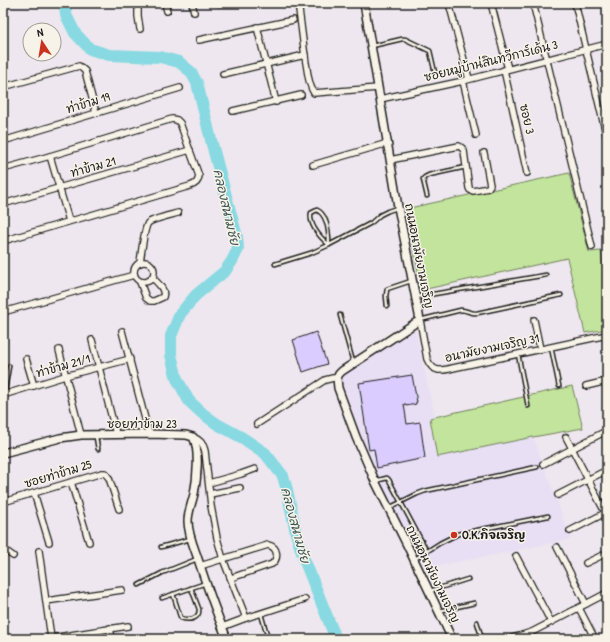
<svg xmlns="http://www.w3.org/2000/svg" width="610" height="642" font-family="'Patrick Hand','Playpen Sans Thai',sans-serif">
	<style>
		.built { fill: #e8dff4 }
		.green { fill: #c3e49d; stroke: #70805c }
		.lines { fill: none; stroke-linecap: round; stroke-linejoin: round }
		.river { stroke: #88d9e1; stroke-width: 12 }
		.building { fill: #daccfe; stroke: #1c1c1c }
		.service-casing { stroke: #1c1c1c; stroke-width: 5.5 }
		.minor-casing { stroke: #1c1c1c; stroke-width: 8 }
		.tertiary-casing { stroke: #1c1c1c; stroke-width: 10 }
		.service { stroke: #f7f3e8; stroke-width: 2.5 }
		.minor { stroke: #f7f3e8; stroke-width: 5.5 }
		.tertiary { stroke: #f7f3e8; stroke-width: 7 }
		.poi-dot { fill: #c8321e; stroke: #f7f3e8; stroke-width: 1.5 }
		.labels { text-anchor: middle; stroke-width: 3; stroke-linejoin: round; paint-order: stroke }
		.street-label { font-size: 12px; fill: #1c1c1c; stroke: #f7f3e8 }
		.poi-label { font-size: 12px; font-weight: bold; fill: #1c1c1c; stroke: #f7f3e8; text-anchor: start }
		.water-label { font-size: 13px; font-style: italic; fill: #3c5557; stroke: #f7f3e8 }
	</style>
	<rect width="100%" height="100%" fill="#eee7ef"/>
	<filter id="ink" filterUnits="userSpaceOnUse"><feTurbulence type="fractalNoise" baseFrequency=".025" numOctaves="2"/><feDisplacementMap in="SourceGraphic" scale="8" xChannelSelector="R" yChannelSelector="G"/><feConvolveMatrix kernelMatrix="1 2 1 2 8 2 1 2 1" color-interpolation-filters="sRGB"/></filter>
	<g filter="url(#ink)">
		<path class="built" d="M415 330 435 417 430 418 437 457 533 437 571 539 495 555 424 568 374 470 344 387 342 377 351 369Z"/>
		<g class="green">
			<path d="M569 173 589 252 601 251 607 296V329L585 333 567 258 422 290 405 209Z"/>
			<path d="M572 386 583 428 533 437 437 457 430 418Z"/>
		</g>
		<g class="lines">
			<path class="river" d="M65 3 66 15 75 33 90 49 109 55 160 57 179 62 191 72 197 83 212 144 237 237 238 249 232 261 225 271 196 295 180 314 171 336V355L177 379 189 401 202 413 217 424 241 437 265 453 283 476 287 490 296 533 304 559 336 639"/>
		</g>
		<g class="building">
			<path d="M316 332 327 364 303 372 293 340Z"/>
			<path d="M412 375 417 402H416V404L406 406V404H404L407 424 420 422 425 458 377 468 374 449 369 450 359 383Z"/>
		</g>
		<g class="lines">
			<defs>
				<g id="service">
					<path d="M372 46 402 39H405L430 51 435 73"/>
					<path d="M427 196 423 179 425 177 429 175 466 167"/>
					<path d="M317 210C328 215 329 235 329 245 321 238 309 225 311 213Z"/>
					<path d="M275 264 311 253 329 245 371 223 380 215 388 211 397 208"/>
					<path d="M416 297 546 275"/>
					<path d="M387 306 386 296 387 289 411 281"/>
					<path d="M340 315 353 362"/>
					<path d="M420 320 461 310C467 310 471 314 477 313L561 295"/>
					<path d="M551 347 559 386"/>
					<path d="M518 354 528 406"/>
					<path d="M5 393V389L9 366"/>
					<path d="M96 437 98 449"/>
					<path d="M375 481 387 478 389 480 427 551"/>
					<path d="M389 508 417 494 425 491 537 467"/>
					<path d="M161 547 190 539"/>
					<path d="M415 559 440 543 458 534 548 516"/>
					<path d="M139 585 162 573 197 559"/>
					<path d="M430 591 468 579"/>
					<path d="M173 594 180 616 181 618C189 621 200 619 199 609L191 588"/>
					<path d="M162 598 206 583"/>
					<path d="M439 611 474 603"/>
					<path d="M261 614 268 638"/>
					<path d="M477 622 482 639"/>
				</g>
				<g id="minor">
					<path d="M138 3V16L140 29"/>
					<path d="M165 3 167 11"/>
					<path d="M192 3 194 12"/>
					<path d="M219 3H220"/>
					<path d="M298 3C301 23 303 43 306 63 308 73 308 84 314 93L378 88"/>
					<path d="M449 3 469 79"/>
					<path d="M491 3 508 69"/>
					<path d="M533 3 592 247"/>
					<path d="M575 3 607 138"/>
					<path d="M257 27 276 102"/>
					<path d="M199 40 293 20"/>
					<path d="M504 70 527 173"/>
					<path d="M223 74 305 55"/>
					<path d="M463 81 476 135"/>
					<path d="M3 87 79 66 85 71 96 113"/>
					<path d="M380 99 463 81 607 44"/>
					<path d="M233 111 301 95"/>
					<path d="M3 141 180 88"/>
					<path d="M50 156 69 221"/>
					<path d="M390 160 459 146 462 148 464 151 469 188 470 190 473 191 488 188 490 185 484 153"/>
					<path d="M313 165 388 143"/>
					<path d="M3 169 50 156 172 119 177 120 180 123 199 176C198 182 196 184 190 186L3 241"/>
					<path d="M3 204 190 150"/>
					<circle cx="144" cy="272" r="10"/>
					<path d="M140 263C141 256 144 228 148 223 152 219 171 215 178 213"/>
					<path d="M140 282 146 298 150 301H154L163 297C166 289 157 283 152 277"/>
					<path d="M3 312 134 275"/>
					<path d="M420 320 427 359C433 373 441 371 453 368L607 335"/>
					<path d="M534 320 540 349"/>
					<path d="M122 331 149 434"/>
					<path d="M92 340 116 434"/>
					<path d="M59 350 81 435"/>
					<path d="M26 359 34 386"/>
					<path d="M586 386 607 381"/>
					<path d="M3 395 65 376 130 359"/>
					<path d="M257 424 325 380 333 378H337"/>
					<path d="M193 437C200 440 203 443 205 451L211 506 217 538 223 559 246 618"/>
					<path d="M566 437 607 516"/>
					<path d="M543 464 606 431"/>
					<path d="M71 482 89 542"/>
					<path d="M209 483 241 474 255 469"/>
					<path d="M34 493 49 542"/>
					<path d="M210 494 240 488"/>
					<path d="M558 495 607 470"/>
					<path d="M3 502 102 473H105L109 478 119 509"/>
					<path d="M570 531 607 512"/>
					<path d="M557 547 586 604"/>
					<path d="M3 549 13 556"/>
					<path d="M39 551 51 638"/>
					<path d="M516 556 551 622"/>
					<path d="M586 563 607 553"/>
					<path d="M200 566 268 545C278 547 279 558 272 564L231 578"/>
					<path d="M46 601 122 590"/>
					<path d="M579 608 594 637"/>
					<path d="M222 627 246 618 305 599"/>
					<path d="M110 628 112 639"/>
					<path d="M51 638 128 626"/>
					<path d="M509 639 532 632 607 593"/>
				</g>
				<g id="tertiary">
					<path d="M364 3 398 207 420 320 342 371 339 374 337 378 338 388 356 437 375 481 407 545 452 639"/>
					<path d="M3 453 60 438 81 435 149 434 186 435 193 437C200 449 197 480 194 494 192 503 188 512 188 521 188 533 193 545 197 556 206 584 216 612 227 639"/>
				</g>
			</defs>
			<use href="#service" class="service-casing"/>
			<use href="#minor" class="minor-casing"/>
			<use href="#tertiary" class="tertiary-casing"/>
			<use href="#service" class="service"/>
			<use href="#minor" class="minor"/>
			<use href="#tertiary" class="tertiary"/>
		</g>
	</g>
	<circle class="poi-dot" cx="454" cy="535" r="4"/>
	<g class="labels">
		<g class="street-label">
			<text transform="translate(491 61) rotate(-14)" y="4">ซอยหมู่บ้าน่สินทวีการ์เด้น 3</text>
			<text transform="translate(88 103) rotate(-17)" y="4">ท่าข้าม 19</text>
			<text transform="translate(527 119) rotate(77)" y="4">ซอย 3</text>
			<text transform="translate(93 167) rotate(-16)" y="4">ท่าข้าม 21</text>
			<text transform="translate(419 256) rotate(79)" y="4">ถนนอนามัยงามเจริญ</text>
			<text transform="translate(492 348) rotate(-12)" y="4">อนามัยงามเจริญ 31</text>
			<text transform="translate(63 366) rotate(-16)" y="4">ท่าข้าม 21/1</text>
			<text x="142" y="428">ซอยท่าข้าม 23</text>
			<text transform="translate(58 474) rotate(-17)" y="4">ซอยท่าข้าม 25</text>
			<text transform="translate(433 574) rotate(64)" y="4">ถนนอนามัยงามเจริญ</text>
		</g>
		<g class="poi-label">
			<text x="462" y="539">O.K.กิจเจริญ</text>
		</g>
		<g class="water-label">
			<text transform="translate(227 207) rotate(77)" y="5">คลองสนามชัย</text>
			<text transform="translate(296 525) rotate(75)" y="5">คลองสนามชัย</text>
		</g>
	</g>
	<rect width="610" height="642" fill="none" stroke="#f7f3e8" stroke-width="16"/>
	<rect x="8" y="8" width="594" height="626" fill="none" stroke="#1c1c1c" stroke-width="1.5" filter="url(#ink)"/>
	<g transform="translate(42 42) rotate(348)"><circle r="19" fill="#f7f3e8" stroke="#9f9d96"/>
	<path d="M0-3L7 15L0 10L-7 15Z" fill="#c8321e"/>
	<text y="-6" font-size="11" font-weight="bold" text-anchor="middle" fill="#1c1c1c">N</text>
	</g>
</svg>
